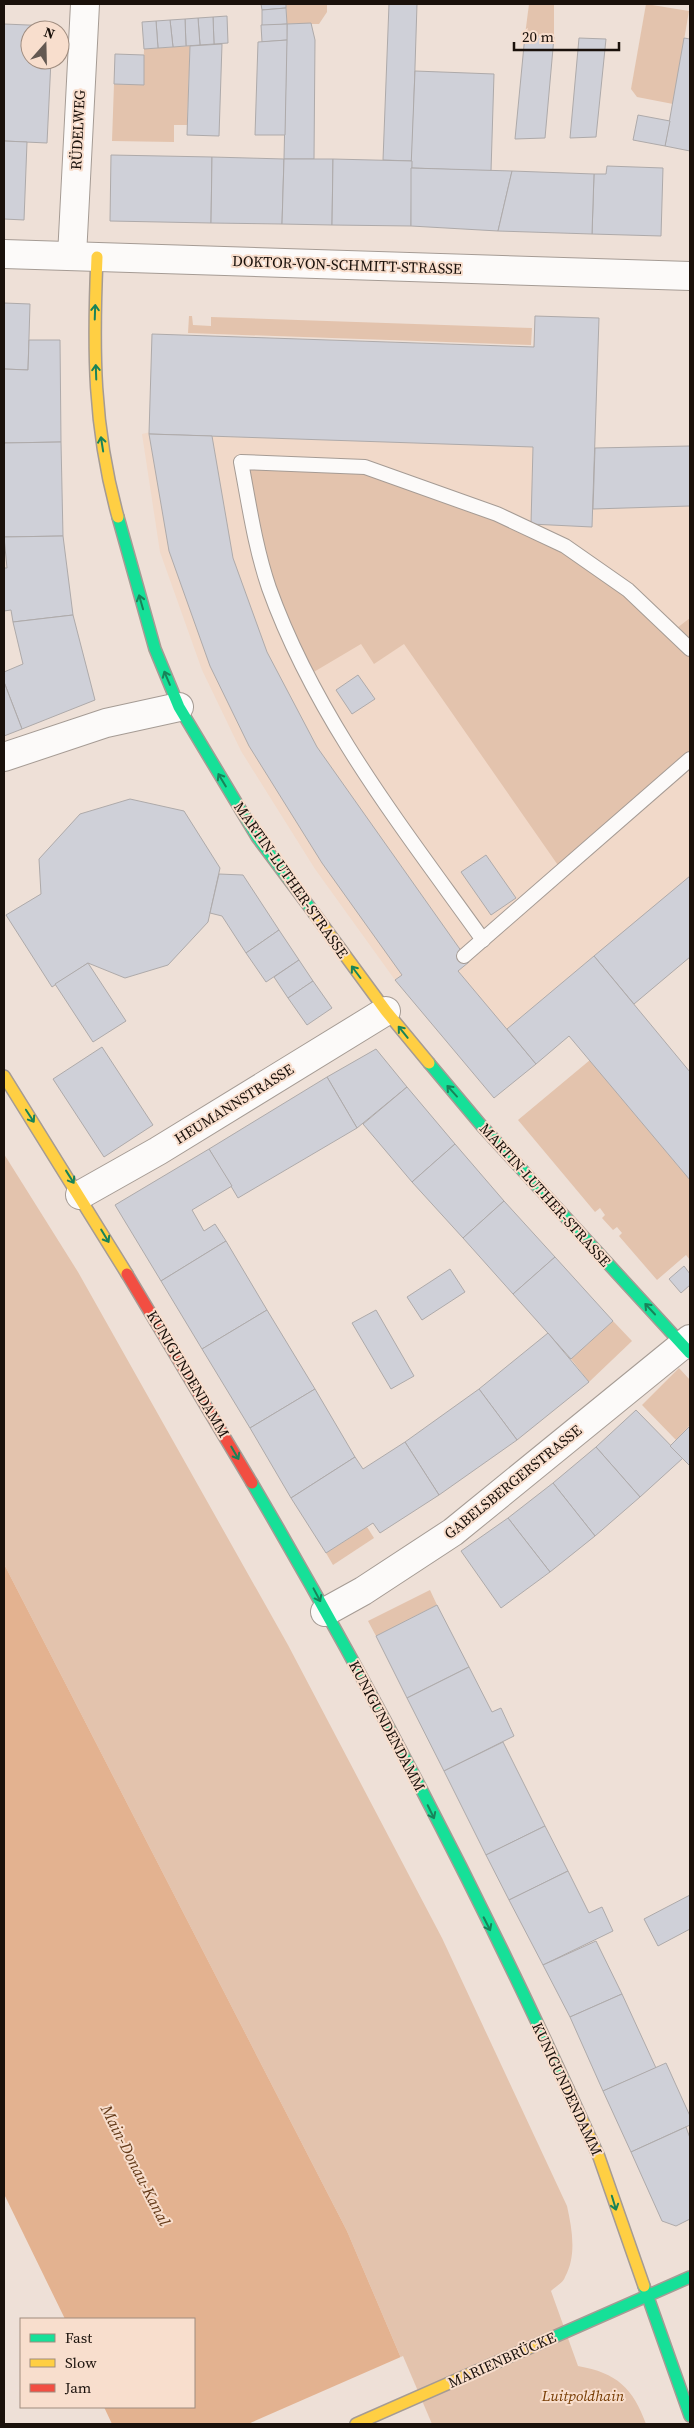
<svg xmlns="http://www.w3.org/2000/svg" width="694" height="2428" font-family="'Source Serif 4',serif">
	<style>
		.built { fill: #f1d9c9 }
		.green { fill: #e3c3ad }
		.water { fill: #e3b290 }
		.pier { fill: #eee0d7 }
		.building { fill: #cfd0d8; stroke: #aeaaaa }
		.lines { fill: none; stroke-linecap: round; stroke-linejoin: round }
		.lane-casing { stroke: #a59b94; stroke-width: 16 }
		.street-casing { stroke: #a59b94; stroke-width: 30 }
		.fast-casing { stroke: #a59b94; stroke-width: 14 }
		.slow-casing { stroke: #a59b94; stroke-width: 14 }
		.jam-casing { stroke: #a59b94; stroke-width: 14 }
		.lane { stroke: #fcfaf9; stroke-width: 14 }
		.street { stroke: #fcfaf9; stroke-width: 28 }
		.fast { stroke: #16e098; stroke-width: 11 }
		.slow { stroke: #ffcf43; stroke-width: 11 }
		.jam { stroke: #f24e42; stroke-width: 11 }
		.oneway { stroke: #188359 }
		.labels { text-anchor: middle; stroke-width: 4; stroke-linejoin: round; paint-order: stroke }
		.street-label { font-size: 15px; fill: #1a110b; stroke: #f8decd }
		.park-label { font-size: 15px; font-style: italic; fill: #763b02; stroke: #f8decd }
		.water-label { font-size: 16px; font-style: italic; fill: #643a18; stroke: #f8decd }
	</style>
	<rect width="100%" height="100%" fill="#eee0d7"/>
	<path class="built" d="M535 316 599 318 595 448 690 446V957L634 1004 593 957 507 1029 536 1064 494 1098 395 980 315 869 241 751 202 670 160 552 142 434 533 347Z"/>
	<g class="green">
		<path d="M286 4H327V12L319 24H287Z"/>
		<path d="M529 4H554V37L525 35Z"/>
		<path d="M646 4 689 11 673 104 637 97 631 89Z"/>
		<path d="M190 46 187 125H174V142L112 141 114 84H143L144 49Z"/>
		<path d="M189 316H192L193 325 211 326V317L532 328 531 345 188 333Z"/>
		<path d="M241 462 365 467 565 546 673 631 690 618V759L562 871 404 644 374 664 361 644 307 676 269 588Z"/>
		<path d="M590 1060 690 1180V1260L686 1255 657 1280 619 1236 622 1233 617 1227 613 1230 602 1218 605 1215 600 1208 595 1212 518 1120Z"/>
		<path d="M4 1154 78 1272 288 1645 442 1938 567 2206C572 2229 577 2255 565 2277 563 2283 555 2287 551 2291L578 2366C617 2373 633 2388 646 2424H429L347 2231 4 1564Z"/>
		<path d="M613 1321 632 1341 589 1382 571 1359Z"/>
		<path d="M679 1368 690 1380V1425L676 1440 642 1405Z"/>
		<path d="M367 1527 374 1538 333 1565 326 1553Z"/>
		<path d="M430 1590 437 1605 376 1636 368 1621Z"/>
	</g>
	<path class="water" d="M4 1564 347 2231 429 2424H112L104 2407H194V2319H65L4 2194Z"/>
	<path class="pier" d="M403 2356 432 2424H248Z"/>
	<g class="building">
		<path d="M261 4H286V8L262 10Z"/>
		<path d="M389 4H417L412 161 383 160Z"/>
		<path d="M286 8 287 24 262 26V10Z"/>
		<path d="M227 16 228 43 214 44 213 17Z"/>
		<path d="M213 17 214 44 200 45 198 18Z"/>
		<path d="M198 18 200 45 186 46 185 19Z"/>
		<path d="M185 19 186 46 173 47 170 20Z"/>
		<path d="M170 20 173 47 158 48 156 21Z"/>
		<path d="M156 21 158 48 144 49 142 22Z"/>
		<path d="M311 23 315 40 314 159H284L287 24Z"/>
		<path d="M4 24 52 26V30H30V60H51L47 143 4 141Z"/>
		<path d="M287 24V40L262 42 261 25Z"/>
		<path d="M525 35 554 37 545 138 515 139Z"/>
		<path d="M579 38 606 39 596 137 570 138Z"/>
		<path d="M684 38 690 39V151L665 146Z"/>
		<path d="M287 40 285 135H255L258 42Z"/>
		<path d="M222 44 219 136 187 135 190 46Z"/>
		<path d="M115 54 144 55V85L114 84Z"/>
		<path d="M415 71 494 74 491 171 411 168Z"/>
		<path d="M638 115 670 121 665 146 633 140Z"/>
		<path d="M4 141 27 142 24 220 4 219Z"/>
		<path d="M111 155 212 157 211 223 110 221Z"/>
		<path d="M212 157 284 159 282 224 211 223Z"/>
		<path d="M284 159H333L332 225 282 224Z"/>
		<path d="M333 159 412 161 411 226 332 225Z"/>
		<path d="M607 166 663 168 661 236 592 234 594 174H606Z"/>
		<path d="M411 168 512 171 498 231 411 226Z"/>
		<path d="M512 171 594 174 592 234 498 231Z"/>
		<path d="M4 303 30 304 28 370 4 369Z"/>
		<path d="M535 316 599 318 592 527 531 524 533 447 149 434 152 334 534 347Z"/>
		<path d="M29 340H60L61 442 4 443V369L28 370Z"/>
		<path d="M149 434 212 436 233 558 267 652 317 747 469 962 458 971 536 1064 494 1098 395 980 402 975 322 863 249 746 210 666 169 551Z"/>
		<path d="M61 442 63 536 4 537V443Z"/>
		<path d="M690 446V506L593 509 595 448Z"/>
		<path d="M63 536 73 615 13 622 11 610 4 611V568H7L4 537Z"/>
		<path d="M73 615 95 700 22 729 4 682V672L23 664 13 622Z"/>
		<path d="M358 675 375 699 352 714 336 690Z"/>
		<path d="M4 682 22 729 4 736Z"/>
		<path d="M130 799 184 811 220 868 208 922 168 965 125 978 88 963 52 987 6 915 41 894 39 859 80 814Z"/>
		<path d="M486 855 516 898 491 915 461 872Z"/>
		<path d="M219 874 243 875 279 930 246 953 222 916 210 913Z"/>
		<path d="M690 876V957L634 1004 594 956Z"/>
		<path d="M279 930 299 960 266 982 246 953Z"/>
		<path d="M594 956 690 1072V1180L569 1036 536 1064 507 1029Z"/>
		<path d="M299 960 313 981 288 998 274 977Z"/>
		<path d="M88 963 126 1021 93 1042 55 984Z"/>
		<path d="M313 981 332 1008 307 1025 288 998Z"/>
		<path d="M102 1047 153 1125 104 1157 53 1079Z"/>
		<path d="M376 1049 407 1087 357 1128 327 1077Z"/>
		<path d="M327 1077 357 1128 238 1198 209 1149Z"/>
		<path d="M407 1087 455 1144 412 1182 363 1124Z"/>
		<path d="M455 1144 504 1201 463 1238 412 1182Z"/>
		<path d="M209 1149 232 1186 192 1210 204 1231 215 1224 226 1241 161 1281 115 1205Z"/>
		<path d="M504 1201 555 1257 513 1294 463 1238Z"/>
		<path d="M226 1241 267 1310 202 1349 161 1281Z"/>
		<path d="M555 1257 613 1321 571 1359 513 1294Z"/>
		<path d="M684 1266 690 1274V1285L681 1293 669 1279Z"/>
		<path d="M450 1269 465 1292 422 1320 407 1297Z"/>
		<path d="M267 1310 315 1389 250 1428 202 1349Z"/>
		<path d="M376 1310 414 1376 391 1389 352 1323Z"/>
		<path d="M548 1333 589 1382 517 1440 479 1389Z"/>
		<path d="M315 1389 355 1457 291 1498 250 1428Z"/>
		<path d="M479 1389 517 1440 439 1495 405 1442Z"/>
		<path d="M636 1410 683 1458 640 1497 596 1447Z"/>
		<path d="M690 1426V1466L670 1446Z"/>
		<path d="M405 1442 439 1495 380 1533 373 1523 326 1553 291 1498 355 1457 363 1469Z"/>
		<path d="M596 1447 640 1497 595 1536 553 1483Z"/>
		<path d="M553 1483 595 1536 550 1572 508 1518Z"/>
		<path d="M508 1518 550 1572 501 1608 461 1551Z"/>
		<path d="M437 1605 469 1667 407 1698 376 1636Z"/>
		<path d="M469 1667 492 1712 501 1708 514 1736 444 1771 407 1698Z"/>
		<path d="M503 1742 545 1826 486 1855 444 1771Z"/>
		<path d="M545 1826 568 1871 509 1900 486 1855Z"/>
		<path d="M568 1871 589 1913 602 1907 613 1931 543 1965 509 1900Z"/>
		<path d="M690 1895V1929L658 1946 644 1919Z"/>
		<path d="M596 1941 622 1994 570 2017 543 1965Z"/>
		<path d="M622 1994 656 2068 603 2091 570 2017Z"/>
		<path d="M666 2063 690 2116V2125L631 2152 603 2091Z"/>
		<path d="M686 2127 690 2138V2219L676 2226 662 2221 631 2152Z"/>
	</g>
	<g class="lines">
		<defs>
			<g id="lane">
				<path d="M483 940C403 828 316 719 269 588 255 547 249 504 241 462L365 467 497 514 565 546 628 590 690 649"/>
				<path d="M464 956 690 759"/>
			</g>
			<g id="street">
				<path d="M4 254 690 276"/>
				<path d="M72 256 85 4"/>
				<path d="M4 757 106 723 179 707"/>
				<path d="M80 1195 158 1151 386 1011"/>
				<path d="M325 1612 363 1591 453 1532 690 1339"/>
			</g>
			<g id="fast">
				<path d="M118 517 155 649 179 707 257 837 314 913"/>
				<path d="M429 1063 481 1125 690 1353"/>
				<path d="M252 1483C367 1679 473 1882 568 2089"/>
				<path d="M644 2286 690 2416"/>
				<path d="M547 2340 690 2277"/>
			</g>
			<g id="slow">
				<path d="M97 257C93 349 93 427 118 517"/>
				<path d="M314 913 386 1011 429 1063"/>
				<path d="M4 1076 127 1274"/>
				<path d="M568 2089 599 2157 644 2286"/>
				<path d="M356 2424 547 2340"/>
			</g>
			<path id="jam" d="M127 1274 252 1483"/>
		</defs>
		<use href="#lane" class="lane-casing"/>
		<use href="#street" class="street-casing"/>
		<use href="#fast" class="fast-casing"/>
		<use href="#slow" class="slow-casing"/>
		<use href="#jam" class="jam-casing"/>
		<use href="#lane" class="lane"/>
		<use href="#street" class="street"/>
		<use href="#fast" class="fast"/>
		<use href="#slow" class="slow"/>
		<use href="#jam" class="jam"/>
	</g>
	<defs><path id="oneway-shaft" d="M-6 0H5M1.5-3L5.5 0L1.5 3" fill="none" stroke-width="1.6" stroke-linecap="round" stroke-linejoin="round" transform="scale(1.25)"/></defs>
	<g class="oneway">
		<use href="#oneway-shaft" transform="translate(95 312) rotate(-88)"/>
		<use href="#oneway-shaft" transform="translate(96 372) rotate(-92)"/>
		<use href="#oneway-shaft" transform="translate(102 444) rotate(-99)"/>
		<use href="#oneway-shaft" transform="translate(141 602) rotate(-106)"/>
		<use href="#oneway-shaft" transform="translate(167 678) rotate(-113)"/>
		<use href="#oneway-shaft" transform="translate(222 780) rotate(-121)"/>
		<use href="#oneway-shaft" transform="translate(356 972) rotate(-127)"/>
		<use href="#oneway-shaft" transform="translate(403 1032) rotate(-129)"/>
		<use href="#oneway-shaft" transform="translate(452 1091) rotate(-132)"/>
		<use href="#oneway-shaft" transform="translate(30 1116) rotate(57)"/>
		<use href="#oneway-shaft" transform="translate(70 1177) rotate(58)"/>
		<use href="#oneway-shaft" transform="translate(105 1236) rotate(59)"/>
		<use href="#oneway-shaft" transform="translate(650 1309) rotate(-133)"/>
		<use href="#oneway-shaft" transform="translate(235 1453) rotate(60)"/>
		<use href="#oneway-shaft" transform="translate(317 1595) rotate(62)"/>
		<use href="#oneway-shaft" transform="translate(431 1812) rotate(64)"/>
		<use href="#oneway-shaft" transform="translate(487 1924) rotate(63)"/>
		<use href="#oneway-shaft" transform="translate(614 2203) rotate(73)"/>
	</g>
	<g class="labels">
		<g class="street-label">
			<text transform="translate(78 130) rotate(-87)" y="5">RÜDELWEG</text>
			<text transform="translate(347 265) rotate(2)" y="5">DOKTOR-VON-SCHMITT-STRASSE</text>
			<text transform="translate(291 880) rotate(55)" y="5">MARTIN-LUTHER-STRASSE</text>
			<text transform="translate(234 1104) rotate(-32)" y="5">HEUMANNSTRASSE</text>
			<text transform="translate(545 1195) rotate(48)" y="5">MARTIN-LUTHER-STRASSE</text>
			<text transform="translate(188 1374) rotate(59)" y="5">KUNIGUNDENDAMM</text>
			<text transform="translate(513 1482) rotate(-39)" y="5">GABELSBERGERSTRASSE</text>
			<text transform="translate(387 1726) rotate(62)" y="5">KUNIGUNDENDAMM</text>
			<text transform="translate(567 2089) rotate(65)" y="5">KUNIGUNDENDAMM</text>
			<text transform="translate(502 2360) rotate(-24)" y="5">MARIENBRÜCKE</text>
		</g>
		<g class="park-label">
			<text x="583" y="2401">Luitpoldhain</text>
		</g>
		<g class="water-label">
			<text transform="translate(136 2165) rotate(63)" y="6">Main-Donau-Kanal</text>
		</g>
	</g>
	<rect width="694" height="2428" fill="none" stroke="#1a110b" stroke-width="10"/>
	<rect x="20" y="2318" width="175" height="90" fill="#f8decd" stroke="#9f8c7f"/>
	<rect x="30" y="2334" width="25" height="8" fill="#16e098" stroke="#9f8c7f"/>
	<text x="65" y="2343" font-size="15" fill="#1a110b">Fast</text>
	<rect x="30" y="2359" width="25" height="8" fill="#ffcf43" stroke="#9f8c7f"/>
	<text x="65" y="2368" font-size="15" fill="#1a110b">Slow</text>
	<rect x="30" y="2384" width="25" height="8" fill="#f24e42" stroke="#9f8c7f"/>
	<text x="65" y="2393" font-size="15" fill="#1a110b">Jam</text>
	<g transform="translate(45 45) rotate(20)"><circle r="24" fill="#f8decd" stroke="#9f8c7f"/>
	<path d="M0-4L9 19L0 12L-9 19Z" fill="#645952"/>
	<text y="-8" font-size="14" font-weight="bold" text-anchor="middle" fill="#1a110b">N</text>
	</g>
	<path d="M514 42v8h105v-8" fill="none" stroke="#1a110b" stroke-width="2.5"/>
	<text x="522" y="42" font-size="15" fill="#1a110b" stroke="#f8decd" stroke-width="4" paint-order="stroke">20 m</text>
</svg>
